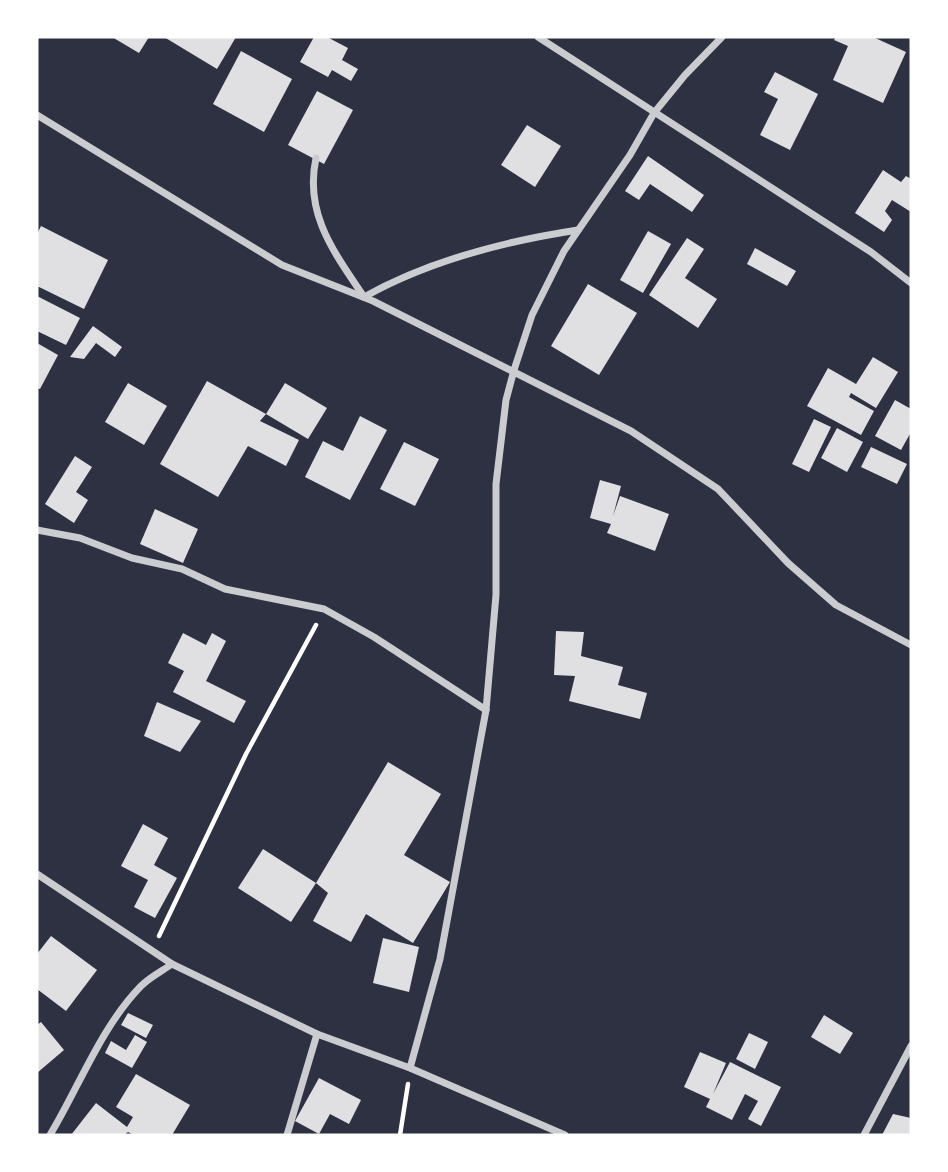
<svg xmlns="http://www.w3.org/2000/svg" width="948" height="1172" font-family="'PT Serif',serif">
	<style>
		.building { fill: #e0e0e3 }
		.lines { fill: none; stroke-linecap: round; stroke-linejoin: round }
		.path { stroke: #fff; stroke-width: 4.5 }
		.minor { stroke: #caccd0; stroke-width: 7 }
	</style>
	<rect width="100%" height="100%" fill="#2d3142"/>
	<g class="building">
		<path d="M112 37H149L139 53Z"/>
		<path d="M164 37H236L217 69Z"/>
		<path d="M314 37H327L348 48 342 60 358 69 351 81 332 70 328 77 300 62Z"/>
		<path d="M836 37H873L906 52 883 103 833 80 848 46 834 40Z"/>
		<path d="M241 51 292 79 264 132 213 104Z"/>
		<path d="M775 72 818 94 790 150 760 135 778 99 764 92Z"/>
		<path d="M317 91 353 110 324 164 288 145Z"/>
		<path d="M527 125 561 146 535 187 501 165Z"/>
		<path d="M648 156 704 195 692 212 650 184 639 200 625 191Z"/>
		<path d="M883 170 901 182 906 176 911 179V212L892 200 885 211 892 220 884 232 855 213Z"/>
		<path d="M41 226 108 260 84 309 37 286V234Z"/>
		<path d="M648 231 671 244 643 293 620 280Z"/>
		<path d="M687 238 704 249 685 278 717 299 698 328 649 295Z"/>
		<path d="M755 248 796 271 787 286 747 264Z"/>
		<path d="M588 284 637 313 599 375 551 346Z"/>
		<path d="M37 296 80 318 66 345 37 331Z"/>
		<path d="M93 326 122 347 115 357 96 343 84 359 70 357Z"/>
		<path d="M37 343 58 355 40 389 37 388Z"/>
		<path d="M873 357 898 372 876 408 851 393 849 397 874 411 861 435 807 406 828 368 856 384Z"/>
		<path d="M207 381 266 414 260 421 299 440 286 466 248 446 218 497 160 464Z"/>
		<path d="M128 383 167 406 144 445 105 422Z"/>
		<path d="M285 383 327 408 308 439 266 414Z"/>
		<path d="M895 400 911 409V432L901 450 875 436Z"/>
		<path d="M360 416 387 430 350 500 305 477 323 441 343 451Z"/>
		<path d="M814 419 831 427 809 472 792 464Z"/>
		<path d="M837 428 863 442 847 472 821 458Z"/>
		<path d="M404 442 439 459 415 506 380 489Z"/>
		<path d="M871 447 907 464 897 484 861 467Z"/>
		<path d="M75 456 92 467 76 492 88 500 74 523 45 504Z"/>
		<path d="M600 480 621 486 613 516 620 496 669 514 655 551 607 533 611 524 590 518Z"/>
		<path d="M155 509 198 529 183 563 140 544Z"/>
		<path d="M556 631 584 632 581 656 623 667 618 685 647 693 640 719 569 701 575 676 554 675Z"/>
		<path d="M183 633 206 645 212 633 226 641 206 681 246 701 234 723 173 692 184 671 168 663Z"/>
		<path d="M157 702 201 721 180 752 144 736Z"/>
		<path d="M388 762 441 794 404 855 450 882 413 943 366 914 351 942 313 921 328 893 316 883Z"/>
		<path d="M143 824 168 838 154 865 177 878 155 918 134 907 148 880 121 866Z"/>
		<path d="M263 849 316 883 291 922 238 888Z"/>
		<path d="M51 936 97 970 66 1011 37 989V954Z"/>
		<path d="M383 938 419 947 409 992 373 983Z"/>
		<path d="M128 1013 153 1025 146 1038 121 1025Z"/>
		<path d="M824 1015 853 1033 840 1054 811 1037Z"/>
		<path d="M41 1022 64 1050 37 1073V1025Z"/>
		<path d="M749 1033 768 1042 755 1069 736 1059Z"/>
		<path d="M135 1035 147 1042 132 1068 105 1053 111 1041 126 1050Z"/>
		<path d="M700 1052 726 1063 713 1094 730 1062 781 1087 761 1126 748 1119 758 1101 745 1094 732 1120 706 1107 710 1099 684 1087Z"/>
		<path d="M136 1074 190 1105 172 1135H134L128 1132 124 1135H71L96 1103 127 1127 133 1117 116 1107Z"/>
		<path d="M319 1078 361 1100 349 1124 330 1114 319 1134 295 1121Z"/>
		<path d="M893 1114 911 1118V1135H882Z"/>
	</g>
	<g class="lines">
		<g class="path">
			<path d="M159 936 246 754 316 625"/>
			<path d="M400 1135 408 1084"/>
		</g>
		<g class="minor">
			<path d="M538 37 871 252 911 283"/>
			<path d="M37 115 282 265 373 301 631 431 718 489 788 563 836 605 911 645"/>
			<path d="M316 158C304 214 334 252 364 297 428 261 506 241 578 230"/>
			<path d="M37 530 80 538 132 558 182 569 225 589 324 609 374 637 486 710"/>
			<path d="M37 874 172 964 317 1034 410 1068 565 1135"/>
			<path d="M410 1068 440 959 486 710 496 595V484L506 400 514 370 532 315 564 251 630 155 654 113 685 75 722 37"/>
			<path d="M50 1135C79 1087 101 1027 141 986 150 977 162 971 172 964"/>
			<path d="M287 1135 317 1034"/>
			<path d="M864 1135 911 1046"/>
		</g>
	</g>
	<rect width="948" height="1172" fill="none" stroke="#ffffff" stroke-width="77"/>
</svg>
